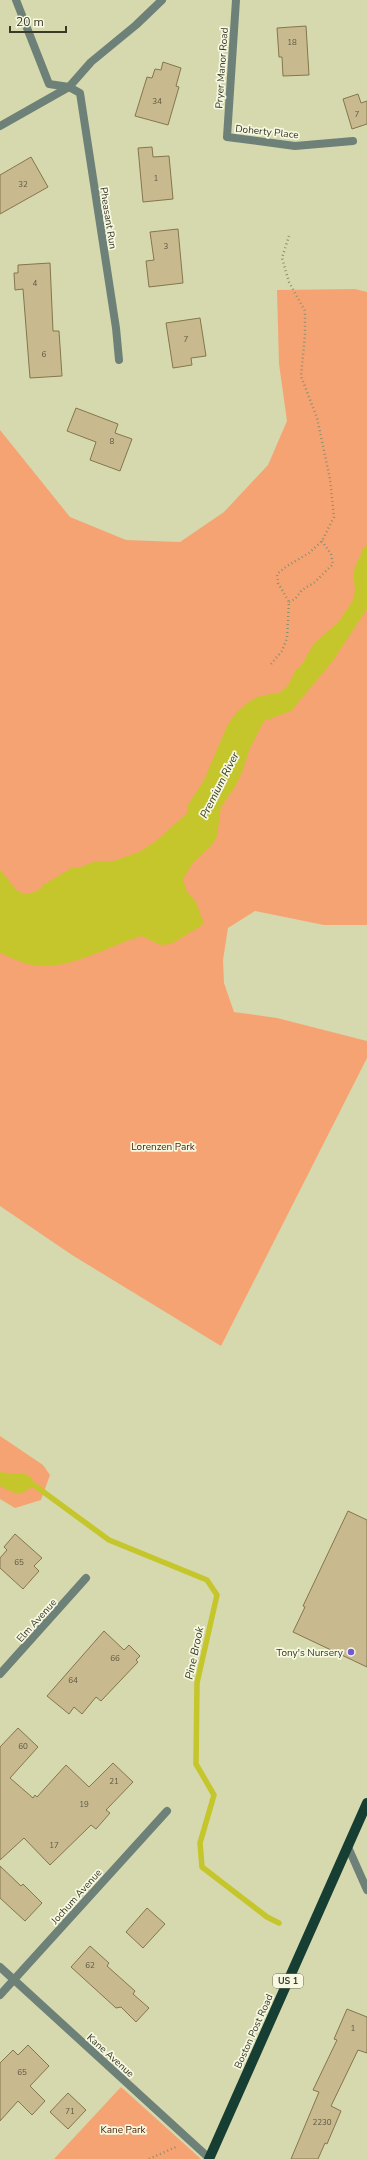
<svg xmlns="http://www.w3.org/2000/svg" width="367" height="2159" font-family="'Nunito Sans',sans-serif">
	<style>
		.green { fill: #f6a373 }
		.water { fill: #c4c62b }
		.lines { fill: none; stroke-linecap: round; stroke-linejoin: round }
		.stream { stroke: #c4c62b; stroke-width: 5.5 }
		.building { fill: #c8b98f; stroke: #84764e }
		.path { stroke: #8d8f6f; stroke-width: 2.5; stroke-dasharray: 1 3; stroke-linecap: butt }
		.minor { stroke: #6d8179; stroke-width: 8 }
		.tertiary { stroke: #6d8179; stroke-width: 8 }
		.primary { stroke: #173e32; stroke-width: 10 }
		.poi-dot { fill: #7558d2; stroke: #f6f8e1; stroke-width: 1.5 }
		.labels { text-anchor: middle; stroke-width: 3.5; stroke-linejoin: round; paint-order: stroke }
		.number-label { font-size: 8px; fill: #5d5942 }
		.shield { fill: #f6f8e1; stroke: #727260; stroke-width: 1 }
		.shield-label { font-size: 9px; font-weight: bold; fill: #393928 }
		.street-label { font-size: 10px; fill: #393928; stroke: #f6f8e1 }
		.park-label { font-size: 10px; fill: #491e00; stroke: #f6f8e1 }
		.poi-label { font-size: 10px; fill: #393928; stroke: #f6f8e1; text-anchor: end }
		.water-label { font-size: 11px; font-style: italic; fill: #393a22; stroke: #f6f8e1 }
	</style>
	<rect width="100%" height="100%" fill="#d6d9ad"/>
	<g class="green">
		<path d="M355 289 367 292V925H324L255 911 228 928 223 960 224 983 234 1012 277 1018 367 1041V1058L221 1346 72 1255 0 1206V430L70 517 126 540 180 542 224 512 268 465 287 421 279 364 277 290Z"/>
		<path d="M0 1436 43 1465 50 1475 41 1500 15 1508 0 1499Z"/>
		<path d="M121 2087 201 2159H54Z"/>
	</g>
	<g class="water">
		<path d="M367 545V609L332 662 291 711 264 721 250 748 243 770 235 787 221 807 217 837 210 847 192 864 183 879 187 892 196 902 204 924 171 944 160 945 142 936C107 946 75 968 38 966 25 965 12 958 0 953V870C14 884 17 903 42 888L43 882 45 884 73 867 78 868 96 861 110 862 139 852 156 841 187 813 188 805 204 780 228 724 237 712 247 703 257 697 281 692 289 684 295 671 301 666 313 645 340 620 353 600 355 590 353 572 363 549Z"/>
		<path d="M0 1472 14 1474 24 1473 32 1478 34 1485C21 1497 14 1494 0 1486Z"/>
	</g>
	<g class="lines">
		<path class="stream" d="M27 1485H34L109 1540 207 1580 217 1595 197 1683 196 1764 214 1795 200 1843 202 1867 267 1917 279 1923"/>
	</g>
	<g class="building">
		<path d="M306 26 309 75 283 76 282 57H279L277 28Z"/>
		<path d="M163 62 181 68 176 86 179 87 168 125 135 116 147 77 152 78 155 69 161 70Z"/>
		<path d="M358 94 361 103 367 101V124L352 129 343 99Z"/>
		<path d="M152 147 153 157 169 156 173 199 143 202 138 148Z"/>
		<path d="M31 157 48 187 0 214V175Z"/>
		<path d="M178 229 183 283 149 287 146 261 154 260 150 232Z"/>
		<path d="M50 263 53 331H59L62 376 30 378 23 289 15 290 14 273H18V265Z"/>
		<path d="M200 318 206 356 191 358 192 365 173 368 166 323Z"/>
		<path d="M76 408 118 424 115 433 132 439 120 471 90 460 96 442 67 431Z"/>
		<path d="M348 1511 367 1520V1667L293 1632 305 1607 303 1606Z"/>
		<path d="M15 1534 42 1558 34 1566 39 1571 23 1589 0 1568V1558L7 1550 4 1547Z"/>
		<path d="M104 1631 124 1650 129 1645 140 1656 136 1660 138 1662 101 1701 96 1697 82 1714 74 1707 69 1714 47 1696Z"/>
		<path d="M18 1728 38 1747 10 1778 33 1798 35 1795 37 1797 66 1765 89 1787 113 1763 133 1782 106 1810 110 1813 96 1829 91 1825 50 1865 24 1838 0 1860V1747Z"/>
		<path d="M0 1866 21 1886 23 1884 42 1903 25 1921 0 1898Z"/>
		<path d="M147 1908 165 1924 143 1948 126 1932Z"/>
		<path d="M90 1946 109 1963 107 1966 135 1991 133 1994 149 2008 136 2022 121 2007 116 2008 71 1967Z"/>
		<path d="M347 2009 367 2017V2053L358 2050 331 2106 341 2111 327 2144 325 2143 318 2159H291L319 2092 313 2090 337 2040 334 2039Z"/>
		<path d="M28 2045 49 2066 30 2086 45 2101 32 2115 18 2101 0 2121V2063L13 2050 18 2055Z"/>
		<path d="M68 2093 86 2110 68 2129 50 2112Z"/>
	</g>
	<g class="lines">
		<g class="path">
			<path d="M289 602 295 599 302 590 315 582 333 564 331 554 322 541"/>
			<path d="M271 664 282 651 287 638 289 602 278 583 277 574 287 566 309 553 322 541 334 517 330 479 317 418 301 376 305 335V311L289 282 282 258 289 236"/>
			<path d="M149 2159 178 2146"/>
		</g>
		<g class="minor">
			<path d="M16 0 49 84 69 87 80 93 116 328 119 360"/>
			<path d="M236 0 227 137 295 146 353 141"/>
			<path d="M0 1674 86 1578"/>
			<path d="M348 1847 367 1890"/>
			<path d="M0 1967 209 2158"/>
			<path d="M0 1995 167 1811"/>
		</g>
		<path class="tertiary" d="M0 126 69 87 91 62 136 25 162 0"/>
		<path class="primary" d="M209 2159 367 1803"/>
	</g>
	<circle class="poi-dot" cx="351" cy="1652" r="4"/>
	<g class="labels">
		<g class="number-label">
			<text x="292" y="45">18</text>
			<text x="157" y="104">34</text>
			<text x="357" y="117">7</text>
			<text x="156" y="181">1</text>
			<text x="23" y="187">32</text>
			<text x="166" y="249">3</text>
			<text x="35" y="286">4</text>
			<text x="186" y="342">7</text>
			<text x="44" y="357">6</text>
			<text x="112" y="444">8</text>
			<text x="19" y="1565">65</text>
			<text x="115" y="1661">66</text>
			<text x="73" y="1683">64</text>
			<text x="23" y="1749">60</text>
			<text x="114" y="1784">21</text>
			<text x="84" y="1807">19</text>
			<text x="54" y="1848">17</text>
			<text x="90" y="1968">62</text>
			<text x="353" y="2031">1</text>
			<text x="22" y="2075">65</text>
			<text x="70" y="2114">71</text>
			<text x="322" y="2125">2230</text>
		</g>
		<rect class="shield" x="273" y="1974" width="30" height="14" rx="3"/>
		<g class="shield-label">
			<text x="288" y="1984">US 1</text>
		</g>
		<g class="street-label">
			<text transform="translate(221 68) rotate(-86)" y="4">Pryer Manor Road</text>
			<text transform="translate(267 131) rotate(6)" y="4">Doherty Place</text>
			<text transform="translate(109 218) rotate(81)" y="4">Pheasant Run</text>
			<text transform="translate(36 1620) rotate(-48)" y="4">Elm Avenue</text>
			<text transform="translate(76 1896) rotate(-48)" y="4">Jochum Avenue</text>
			<text transform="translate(253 2031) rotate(-66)" y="4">Boston Post Road</text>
			<text transform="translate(111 2055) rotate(42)" y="4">Kane Avenue</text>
		</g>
		<g class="park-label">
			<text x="163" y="1150">Lorenzen Park</text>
			<text x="123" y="2133">Kane Park</text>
		</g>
		<g class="poi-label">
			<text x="343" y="1656">Tony's Nursery</text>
		</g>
		<g class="water-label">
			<text transform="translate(219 785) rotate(-63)" y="4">Premium River</text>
			<text transform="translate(194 1653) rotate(-78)" y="4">Pine Brook</text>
		</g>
	</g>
	<path d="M10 26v6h56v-6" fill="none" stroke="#393928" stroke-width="2"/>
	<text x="16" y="26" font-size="12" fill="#393928" stroke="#f6f8e1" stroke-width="3" paint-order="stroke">20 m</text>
</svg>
